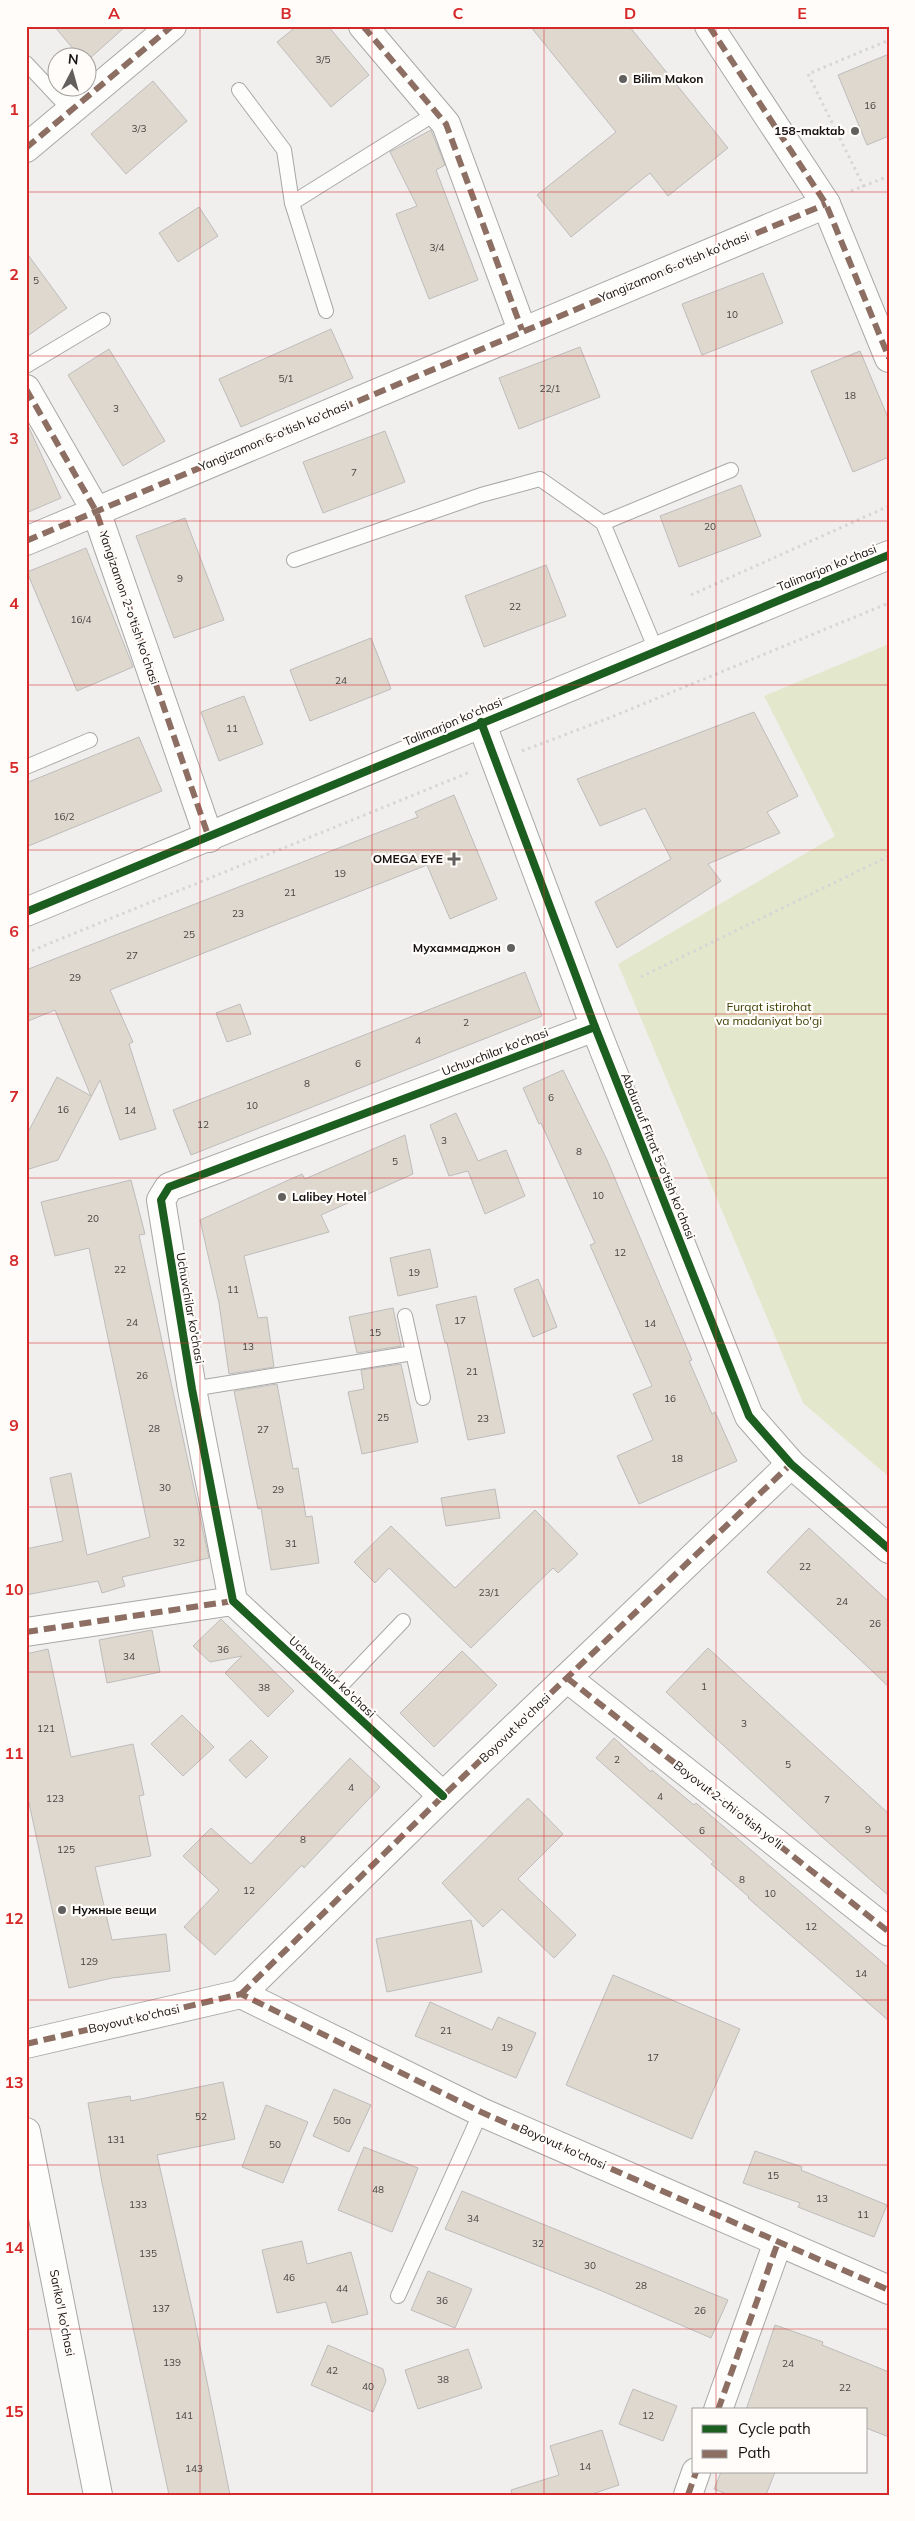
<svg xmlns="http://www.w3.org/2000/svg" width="915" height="2521" font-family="Mulish,sans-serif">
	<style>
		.green { fill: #e3e8cd }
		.building { fill: #ded8ce; stroke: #bebdbc }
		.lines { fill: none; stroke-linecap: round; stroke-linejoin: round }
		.lane-casing { stroke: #a9a8a7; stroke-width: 16 }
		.street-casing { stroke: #a9a8a7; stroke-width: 30 }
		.secondary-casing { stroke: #a9a8a7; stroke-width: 30 }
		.path { stroke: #d7d6d5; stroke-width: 3; stroke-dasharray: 2.5 4; stroke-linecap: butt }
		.lane { stroke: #fdfdfc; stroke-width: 14 }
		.street { stroke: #fdfdfc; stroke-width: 28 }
		.secondary { stroke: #fdfdfc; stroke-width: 28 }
		.quiet { stroke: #8d6e63; stroke-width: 6; stroke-dasharray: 12 6; stroke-linecap: butt }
		.cycleway-casing { stroke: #fffcfa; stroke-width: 11 }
		.cycleway { stroke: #1b5e20; stroke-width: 8 }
		.grid { fill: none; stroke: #d62828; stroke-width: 1; stroke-opacity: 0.55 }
		.poi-dot { fill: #62605f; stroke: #fffcfa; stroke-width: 2 }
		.labels { text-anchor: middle; stroke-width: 4.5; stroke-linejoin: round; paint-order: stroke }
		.number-label { font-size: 10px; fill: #474442 }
		.poi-label { font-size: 12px; font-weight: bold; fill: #151313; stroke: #fffcfa; text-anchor: start }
		.street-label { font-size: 12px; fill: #151313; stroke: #fffcfa }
		.park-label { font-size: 12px; fill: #3a4303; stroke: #fffcfa }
		.neatline { fill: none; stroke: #d62828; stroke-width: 2 }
		.grid-label { font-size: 16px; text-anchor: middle; font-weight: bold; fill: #d62828 }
	</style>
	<rect width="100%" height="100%" fill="#f1efed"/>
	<path class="green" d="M889 644V1477L803 1403 618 964 835 836 764 696Z"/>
	<g class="building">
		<path d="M54 26H126L88 60V58H81Z"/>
		<path d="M297 26H328L369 75 331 107 277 42Z"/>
		<path d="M530 26H629L728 148 668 196 650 173 571 237 537 195 616 132Z"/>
		<path d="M889 54V136L867 145 838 75Z"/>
		<path d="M153 81 187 121 126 174 91 134Z"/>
		<path d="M431 130 445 165 436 170 478 280 429 299 396 214 417 206 390 152Z"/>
		<path d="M199 207 218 236 178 262 159 233Z"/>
		<path d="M26 252 67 308 26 337Z"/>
		<path d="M763 273 783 323 702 355 682 304Z"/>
		<path d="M331 329 353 378 241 427 219 379Z"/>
		<path d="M580 347 600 397 519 429 499 378Z"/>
		<path d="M109 349 165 441 123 466 68 375Z"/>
		<path d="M860 351 889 420V457L853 472 811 371Z"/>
		<path d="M26 421 61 498 26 513Z"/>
		<path d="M385 431 405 482 323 513 303 462Z"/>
		<path d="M741 485 761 536 679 567 660 516Z"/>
		<path d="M185 518 224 620 174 638 136 536Z"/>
		<path d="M86 548 133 667 77 691 27 572Z"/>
		<path d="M546 565 566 616 484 647 465 596Z"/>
		<path d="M371 638 391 689 310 721 290 670Z"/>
		<path d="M244 696 263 744 219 761 201 712Z"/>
		<path d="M754 712 798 796 767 812 780 833 708 864 721 881 617 948 595 902 671 859 645 808 600 826 577 779Z"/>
		<path d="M139 737 162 791 26 847V783Z"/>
		<path d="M454 795 497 899 450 919 427 865 110 990 133 1042 129 1044 156 1129 120 1140 100 1080 58 1160 26 1170V1136L57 1077 91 1096 55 1010 26 1022V970L418 817 415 812Z"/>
		<path d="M525 972 542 1016 191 1155 173 1110Z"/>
		<path d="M240 1004 251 1034 227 1042 216 1013Z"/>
		<path d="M563 1070 607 1160 692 1360 689 1361 712 1414 715 1412 737 1461 639 1504 617 1456 653 1440 633 1394 652 1386 590 1245 595 1243 541 1123 539 1124 523 1088Z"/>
		<path d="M456 1113 478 1161 506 1150 525 1196 485 1214 468 1171 449 1176 430 1125Z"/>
		<path d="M405 1135 413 1174 321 1215 329 1232 244 1256 258 1318 267 1317 274 1367 229 1374 219 1303 200 1220 302 1174 305 1179Z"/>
		<path d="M131 1180 145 1234 139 1235 209 1558 122 1577 125 1586 102 1593 98 1581 26 1595V1549L63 1541 50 1478 71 1473 87 1555 150 1537 89 1248 55 1256 41 1202Z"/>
		<path d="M430 1249 438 1287 398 1296 390 1258Z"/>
		<path d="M538 1279 557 1327 533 1337 514 1289Z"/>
		<path d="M476 1296 505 1433 468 1440 447 1343H445L436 1305Z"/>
		<path d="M393 1308 401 1346 357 1353 349 1317Z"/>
		<path d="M401 1364 418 1442 362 1454 348 1392 364 1389 361 1370Z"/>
		<path d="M277 1384 293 1469 298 1468 306 1517 312 1516 319 1563 271 1570 261 1508 258 1509 234 1391Z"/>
		<path d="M495 1489 500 1518 446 1526 441 1498Z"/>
		<path d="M535 1510 578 1554 558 1573 553 1568 471 1648 389 1568 375 1583 354 1562 391 1526 455 1588Z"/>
		<path d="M809 1528 889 1602V1687L767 1572Z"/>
		<path d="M221 1619 294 1691 268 1717 225 1673 242 1656 210 1662 193 1646Z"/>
		<path d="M152 1630 160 1672 107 1683 99 1640Z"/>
		<path d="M708 1648 889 1814V1896L822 1837 666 1692Z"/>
		<path d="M48 1649 71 1757 133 1744 144 1795 139 1796 151 1856 95 1867 112 1940 166 1934 170 1971 112 1978 69 1988 26 1789V1654Z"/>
		<path d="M462 1651 497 1685 434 1747 400 1713Z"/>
		<path d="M182 1715 214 1747 183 1776 151 1744Z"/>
		<path d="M614 1738 651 1772 652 1770 694 1805 696 1803 889 1968V2021L748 1898 749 1897 711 1864 714 1862 596 1758Z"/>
		<path d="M251 1740 268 1757 246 1778 229 1760Z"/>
		<path d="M350 1758 380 1787 304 1868 302 1865 215 1955 184 1927 219 1890 183 1856 211 1828 251 1864Z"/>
		<path d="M528 1798 563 1834 518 1879 576 1935 554 1958 502 1909 483 1927 442 1883Z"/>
		<path d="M471 1920 482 1972 387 1992 376 1939Z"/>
		<path d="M613 1975 740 2029 692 2139 566 2085Z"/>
		<path d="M430 2002 492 2030 498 2017 536 2033 516 2078 415 2036Z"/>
		<path d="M223 2082 235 2139 157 2155 194 2317 230 2495H169L102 2183 88 2103 130 2096 131 2101Z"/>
		<path d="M334 2089 371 2105 349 2152 313 2136Z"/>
		<path d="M266 2105 308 2122 283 2183 242 2167Z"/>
		<path d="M364 2147 418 2168 392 2232 338 2210Z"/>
		<path d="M755 2151 802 2167 801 2170 887 2205 874 2237 798 2207 800 2203 743 2183Z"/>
		<path d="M462 2191 728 2300 711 2338 602 2291 445 2229Z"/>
		<path d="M302 2241 307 2264 351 2252 368 2314 332 2323 326 2302 277 2313 262 2250Z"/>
		<path d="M428 2271 472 2289 455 2328 411 2310Z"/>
		<path d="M775 2325 823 2342 822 2345 889 2372V2437L866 2428V2410H746Z"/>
		<path d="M328 2345 383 2369 386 2381 373 2412 311 2385Z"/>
		<path d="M468 2349 482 2388 418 2409 405 2370Z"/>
		<path d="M633 2389 677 2406 663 2441 619 2424Z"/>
		<path d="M602 2430 619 2485 589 2495H512L511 2490 559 2475 550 2446Z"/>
		<path d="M721 2472H775L766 2495H729L714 2489Z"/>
	</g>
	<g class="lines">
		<defs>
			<g id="lane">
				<path d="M26 63 71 111"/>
				<path d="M239 90 284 150 292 203"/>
				<path d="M326 311 292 203 436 113"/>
				<path d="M26 366 103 320"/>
				<path d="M603 523 731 470"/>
				<path d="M294 560 481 495 540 479 603 523 656 650"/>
				<path d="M26 767 90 740"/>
				<path d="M405 1316 423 1398"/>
				<path d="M192 1389 413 1353"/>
				<path d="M333 1694 403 1621"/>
				<path d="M398 2296 481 2112"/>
			</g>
			<g id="street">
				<path d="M363 26 446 124 522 330"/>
				<path d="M709 26 826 204 889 358"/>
				<path d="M26 148 172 26"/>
				<path d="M26 389 96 511 209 838"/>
				<path d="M26 541 826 204"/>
				<path d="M481 722 595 1027 749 1416 791 1464 889 1549"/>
				<path d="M26 1632 233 1601"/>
				<path d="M567 1678 889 1932"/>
				<path d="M443 1796 233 1601 192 1389 161 1200 169 1187 595 1027"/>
				<path d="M241 1994 443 1796 791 1464"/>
				<path d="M26 2044 241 1994 481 2112 889 2290"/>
				<path d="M718 2410 778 2242"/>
				<path d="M688 2495 696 2472"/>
			</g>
			<g id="secondary">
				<path d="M26 912 889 555"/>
				<path d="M26 2132 98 2495"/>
			</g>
		</defs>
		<use href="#lane" class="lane-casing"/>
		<use href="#street" class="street-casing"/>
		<use href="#secondary" class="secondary-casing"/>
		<g class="path">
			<path d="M864 187 808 74 889 40"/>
			<path d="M851 191 889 176"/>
			<path d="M691 595 889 506"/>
			<path d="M522 751 609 718 889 603"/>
			<path d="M26 953 470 772"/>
			<path d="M641 977 889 856"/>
		</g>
		<use href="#lane" class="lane"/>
		<use href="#street" class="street"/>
		<use href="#secondary" class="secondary"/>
		<g class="quiet">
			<path d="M363 26 446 124 522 330"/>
			<path d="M709 26 826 204 889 358"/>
			<path d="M26 148 172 26"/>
			<path d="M26 389 96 511 209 838"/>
			<path d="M26 541 826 204"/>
			<path d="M26 1632 233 1601"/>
			<path d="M567 1678 889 1932"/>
			<path d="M241 1994 443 1796 791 1464"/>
			<path d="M26 2044 241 1994 481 2112 889 2290"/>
			<path d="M718 2410 778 2242"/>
			<path d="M688 2495 696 2472"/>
		</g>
		<defs>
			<g id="cycleway">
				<path d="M481 722 595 1027 749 1416 791 1464 889 1549"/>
				<path d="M26 912 889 555"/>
				<path d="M443 1796 233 1601 192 1389 161 1200 169 1187 595 1027"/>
			</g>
		</defs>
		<use href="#cycleway" class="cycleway-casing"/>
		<use href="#cycleway" class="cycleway"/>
	</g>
	<path class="grid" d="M200 26V2495M372 26V2495M544 26V2495M716 26V2410M26 192H889M26 356H889M26 521H889M26 685H889M26 850H889M26 1014H889M26 1178H889M26 1343H889M26 1507H889M26 1672H889M26 1836H889M26 2000H889M26 2165H889M26 2329H889M716 2472V2495"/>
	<g class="poi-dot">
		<circle cx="623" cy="79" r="5"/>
		<circle cx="855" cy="131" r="5"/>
		<path d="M451.5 851.5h5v5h5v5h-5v5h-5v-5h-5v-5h5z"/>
		<circle cx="511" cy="948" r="5"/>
		<circle cx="282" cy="1197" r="5"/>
		<circle cx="62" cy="1910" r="5"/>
	</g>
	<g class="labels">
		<g class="number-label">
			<text x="323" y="63">3/5</text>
			<text x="870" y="109">16</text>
			<text x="139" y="132">3/3</text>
			<text x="437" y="251">3/4</text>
			<text x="36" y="284">5</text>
			<text x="732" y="318">10</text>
			<text x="286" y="382">5/1</text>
			<text x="550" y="392">22/1</text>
			<text x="850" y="399">18</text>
			<text x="116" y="412">3</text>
			<text x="354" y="476">7</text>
			<text x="710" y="530">20</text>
			<text x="180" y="582">9</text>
			<text x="515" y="610">22</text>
			<text x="81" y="623">16/4</text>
			<text x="341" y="684">24</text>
			<text x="232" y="732">11</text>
			<text x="64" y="820">16/2</text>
			<text x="340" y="877">19</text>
			<text x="290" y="896">21</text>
			<text x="238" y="917">23</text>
			<text x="189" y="938">25</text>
			<text x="132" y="959">27</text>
			<text x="75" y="981">29</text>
			<text x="466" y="1026">2</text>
			<text x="418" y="1044">4</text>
			<text x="358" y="1067">6</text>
			<text x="307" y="1087">8</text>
			<text x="551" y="1101">6</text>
			<text x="252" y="1109">10</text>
			<text x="63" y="1113">16</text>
			<text x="130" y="1114">14</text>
			<text x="203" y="1128">12</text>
			<text x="444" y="1144">3</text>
			<text x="579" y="1155">8</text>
			<text x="395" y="1165">5</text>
			<text x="598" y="1199">10</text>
			<text x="93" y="1222">20</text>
			<text x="620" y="1256">12</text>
			<text x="120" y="1273">22</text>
			<text x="414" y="1276">19</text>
			<text x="233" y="1293">11</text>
			<text x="460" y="1324">17</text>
			<text x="132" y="1326">24</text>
			<text x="650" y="1327">14</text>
			<text x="375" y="1336">15</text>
			<text x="248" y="1350">13</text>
			<text x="472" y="1375">21</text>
			<text x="142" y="1379">26</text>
			<text x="670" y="1402">16</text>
			<text x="383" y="1421">25</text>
			<text x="483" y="1422">23</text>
			<text x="154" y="1432">28</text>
			<text x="263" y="1433">27</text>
			<text x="677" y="1462">18</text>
			<text x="165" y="1491">30</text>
			<text x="278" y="1493">29</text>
			<text x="179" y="1546">32</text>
			<text x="291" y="1547">31</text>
			<text x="805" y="1570">22</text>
			<text x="489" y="1596">23/1</text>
			<text x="842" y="1605">24</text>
			<text x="875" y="1627">26</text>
			<text x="223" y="1653">36</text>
			<text x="129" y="1660">34</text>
			<text x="704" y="1690">1</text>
			<text x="264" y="1691">38</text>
			<text x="744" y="1727">3</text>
			<text x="46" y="1732">121</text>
			<text x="617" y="1763">2</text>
			<text x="788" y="1768">5</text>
			<text x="351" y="1791">4</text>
			<text x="660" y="1800">4</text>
			<text x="55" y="1802">123</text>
			<text x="827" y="1803">7</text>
			<text x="868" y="1833">9</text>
			<text x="702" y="1834">6</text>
			<text x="303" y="1843">8</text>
			<text x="66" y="1853">125</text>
			<text x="742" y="1883">8</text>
			<text x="249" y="1894">12</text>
			<text x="770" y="1897">10</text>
			<text x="811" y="1930">12</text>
			<text x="89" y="1965">129</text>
			<text x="861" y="1977">14</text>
			<text x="446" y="2034">21</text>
			<text x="507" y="2051">19</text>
			<text x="653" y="2061">17</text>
			<text x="201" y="2120">52</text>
			<text x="342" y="2124">50a</text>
			<text x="116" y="2143">131</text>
			<text x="275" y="2148">50</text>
			<text x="773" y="2179">15</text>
			<text x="378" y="2193">48</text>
			<text x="822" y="2202">13</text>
			<text x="138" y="2208">133</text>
			<text x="863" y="2218">11</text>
			<text x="473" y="2222">34</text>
			<text x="538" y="2247">32</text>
			<text x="148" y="2257">135</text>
			<text x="590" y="2269">30</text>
			<text x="289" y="2281">46</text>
			<text x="641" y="2289">28</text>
			<text x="342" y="2292">44</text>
			<text x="442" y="2304">36</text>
			<text x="161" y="2312">137</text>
			<text x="700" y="2314">26</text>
			<text x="172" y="2366">139</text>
			<text x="788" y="2367">24</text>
			<text x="332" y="2374">42</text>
			<text x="443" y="2383">38</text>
			<text x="368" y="2390">40</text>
			<text x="845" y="2391">22</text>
			<text x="184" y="2419">141</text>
			<text x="648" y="2419">12</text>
			<text x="585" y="2470">14</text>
			<text x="194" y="2472">143</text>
		</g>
		<g class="poi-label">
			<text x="633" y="83">Bilim Makon</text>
			<text x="845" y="135" text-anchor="end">158-maktab</text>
			<text x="443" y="863" text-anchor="end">OMEGA EYE</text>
			<text x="501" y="952" text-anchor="end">Мухаммаджон</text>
			<text x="292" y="1201">Lalibey Hotel</text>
			<text x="72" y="1914">Нужные вещи</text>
		</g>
		<g class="street-label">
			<text transform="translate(674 267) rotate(-23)" y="4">Yangizamon 6-o'tish ko'chasi</text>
			<text transform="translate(274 436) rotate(-23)" y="4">Yangizamon 6-o'tish ko'chasi</text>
			<text transform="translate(827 568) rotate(-22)" y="4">Talimarjon ko'chasi</text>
			<text transform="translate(129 608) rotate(71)" y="4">Yangizamon 2-o'tish ko'chasi</text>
			<text transform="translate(453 722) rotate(-23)" y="4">Talimarjon ko'chasi</text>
			<text transform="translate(495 1052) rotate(-21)" y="4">Uchuvchilar ko'chasi</text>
			<text transform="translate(658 1156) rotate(68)" y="4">Abdurauf Fitrat 5-o'tish ko'chasi</text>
			<text transform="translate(190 1308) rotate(80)" y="4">Uchuvchilar ko'chasi</text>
			<text transform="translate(332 1677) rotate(43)" y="4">Uchuvchilar ko'chasi</text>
			<text transform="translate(515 1728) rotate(-44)" y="4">Boyovut ko'chasi</text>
			<text transform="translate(728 1805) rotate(38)" y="4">Boyovut 2-chi o'tish yo'li</text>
			<text transform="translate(134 2019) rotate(-13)" y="4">Boyovut ko'chasi</text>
			<text transform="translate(563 2147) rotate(24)" y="4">Boyovut ko'chasi</text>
			<text transform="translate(62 2313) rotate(79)" y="4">Sariko'l ko'chasi</text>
		</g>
		<g class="park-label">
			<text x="769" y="1011">Furqat istirohat<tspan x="769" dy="14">va madaniyat bo'gi</tspan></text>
		</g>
	</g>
	<rect width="915" height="2521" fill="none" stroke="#fffcfa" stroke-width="55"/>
	<rect x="692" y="2408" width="175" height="65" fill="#fffcfa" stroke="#a19f9e"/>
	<rect x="702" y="2425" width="25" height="8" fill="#1b5e20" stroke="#a19f9e"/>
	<text x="738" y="2434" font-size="15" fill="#151313">Cycle path</text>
	<rect x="702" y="2450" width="25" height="8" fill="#8d6e63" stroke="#a19f9e"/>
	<text x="738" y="2458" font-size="15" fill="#151313">Path</text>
	<g transform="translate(72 72) rotate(6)"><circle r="24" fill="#fffcfa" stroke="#a19f9e"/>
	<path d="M0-4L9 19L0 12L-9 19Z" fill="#62605f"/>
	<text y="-8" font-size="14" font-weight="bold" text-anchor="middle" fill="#151313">N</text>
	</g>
	<rect x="28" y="28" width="860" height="2466" class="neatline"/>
	<g class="grid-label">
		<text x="114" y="19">A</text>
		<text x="286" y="19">B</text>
		<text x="458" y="19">C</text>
		<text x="630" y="19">D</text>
		<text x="802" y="19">E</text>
		<text x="14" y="115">1</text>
		<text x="14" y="280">2</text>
		<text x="14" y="444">3</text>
		<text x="14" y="609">4</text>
		<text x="14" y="773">5</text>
		<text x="14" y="937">6</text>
		<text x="14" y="1102">7</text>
		<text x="14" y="1266">8</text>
		<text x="14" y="1431">9</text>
		<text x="14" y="1595">10</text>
		<text x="14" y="1759">11</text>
		<text x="14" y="1924">12</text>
		<text x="14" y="2088">13</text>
		<text x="14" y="2253">14</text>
		<text x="14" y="2417">15</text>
	</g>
</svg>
